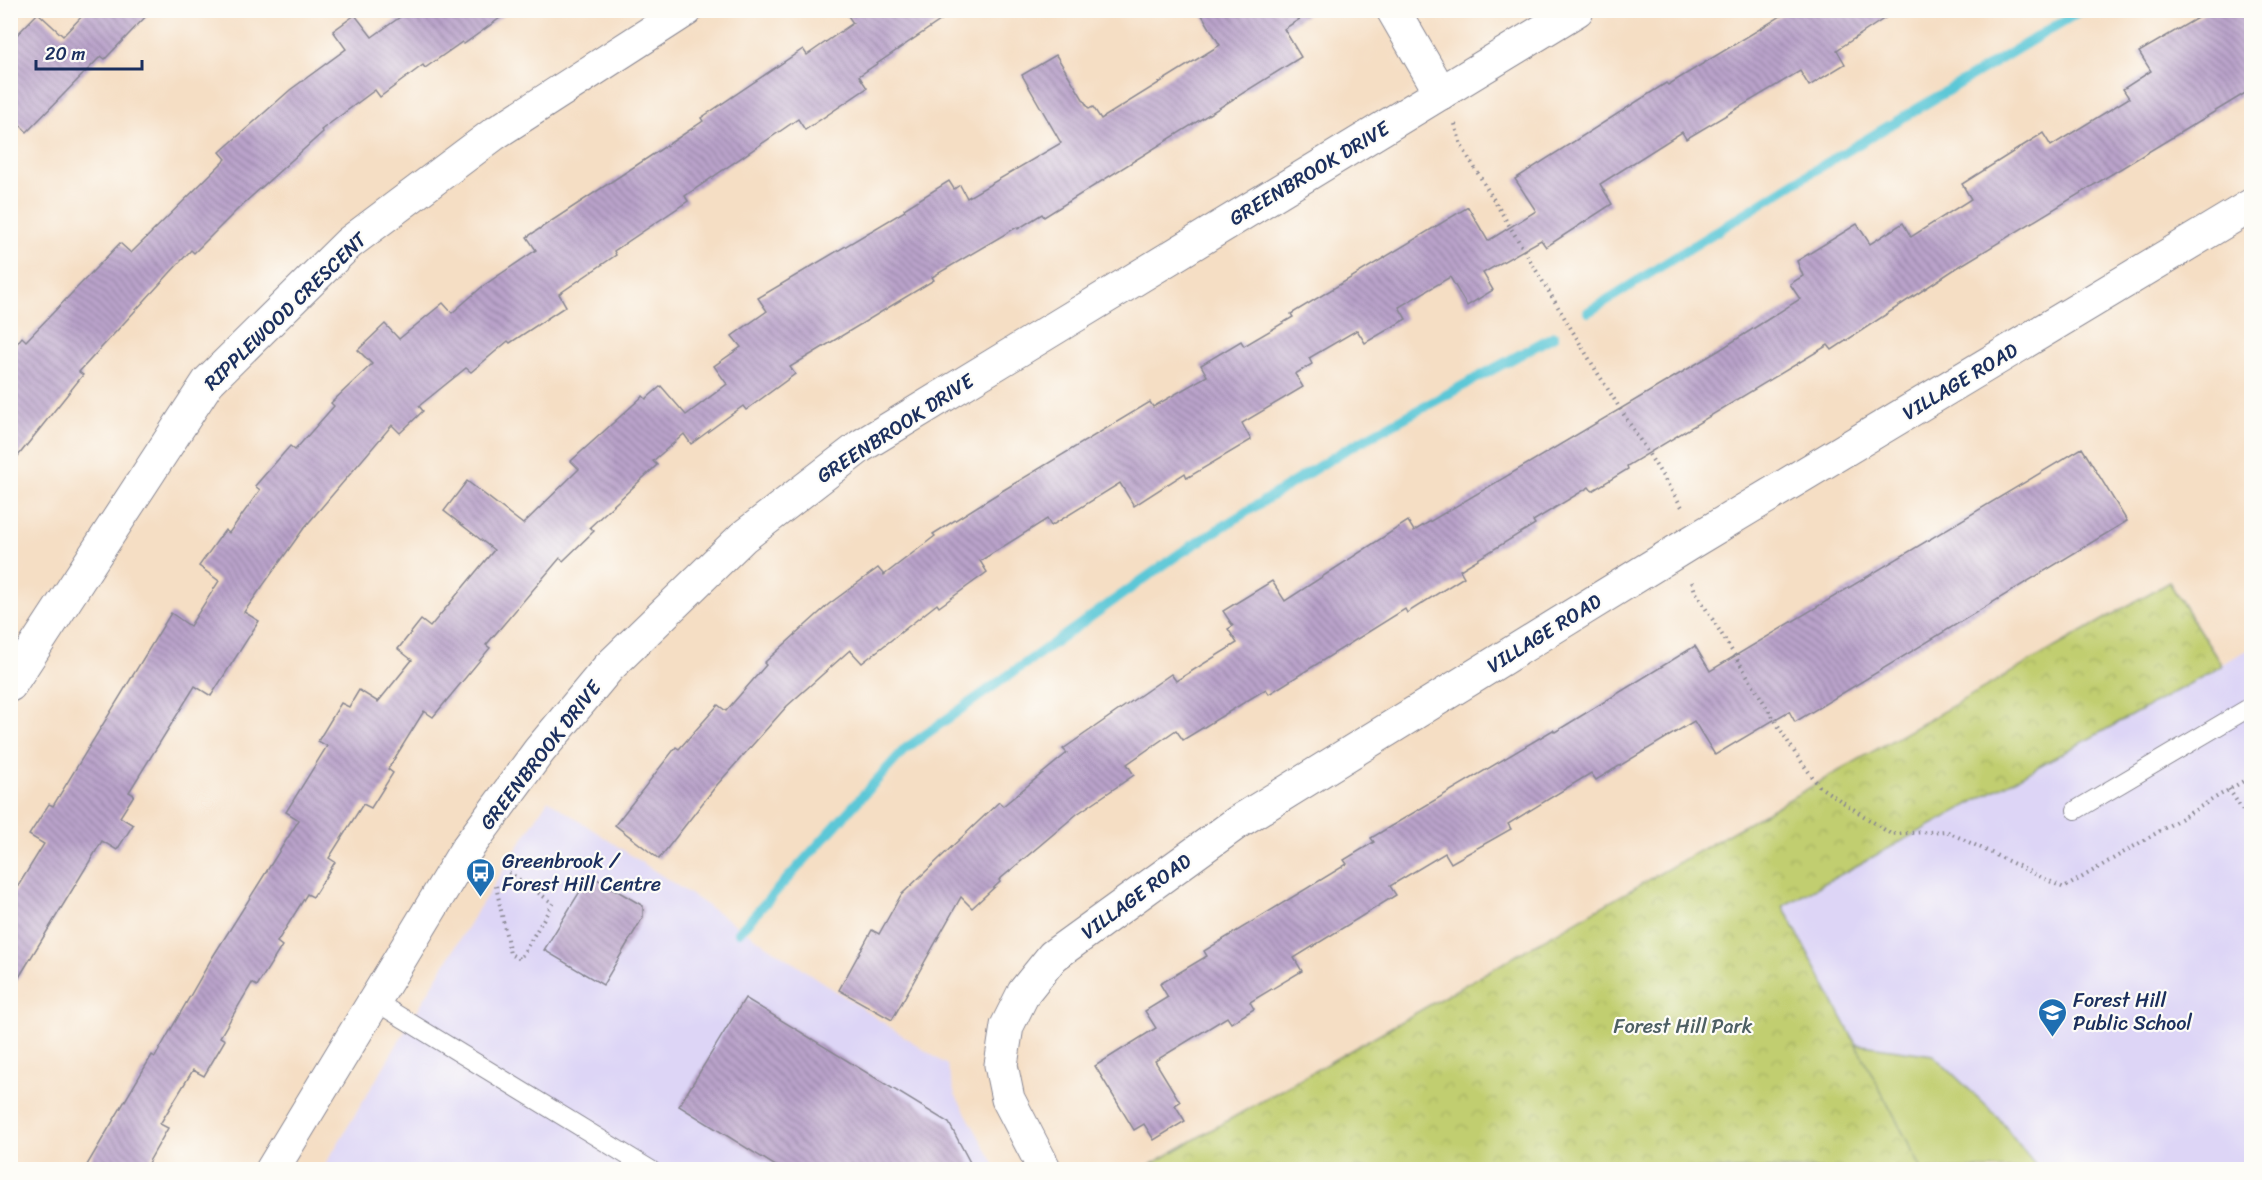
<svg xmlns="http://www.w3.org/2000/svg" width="2262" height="1180" font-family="Sriracha,sans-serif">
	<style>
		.built { fill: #ddd5f6 }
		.green { fill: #c1ce70; stroke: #6e7e67; stroke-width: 1.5 }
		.park { fill: url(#park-crowns); stroke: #6e7e67; stroke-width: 1.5 }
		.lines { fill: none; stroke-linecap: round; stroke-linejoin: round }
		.stream { stroke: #5cc7d7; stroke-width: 10 }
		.building { fill: url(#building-back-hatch) }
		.service-casing { stroke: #888691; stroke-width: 20 }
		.minor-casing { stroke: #888691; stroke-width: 35 }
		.tertiary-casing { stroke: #888691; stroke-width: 35 }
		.path { stroke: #888691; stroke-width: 4; stroke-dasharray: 1.5 4.5; stroke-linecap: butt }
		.service { stroke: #fff; stroke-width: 18 }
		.minor { stroke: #fff; stroke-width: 33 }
		.tertiary { stroke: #fff; stroke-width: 33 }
		.labels { text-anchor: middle; stroke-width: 4.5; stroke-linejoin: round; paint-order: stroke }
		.street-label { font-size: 20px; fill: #1b2f5e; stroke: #fdfcf7 }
		.poi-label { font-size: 20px; fill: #1b2f5e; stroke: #fdfcf7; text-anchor: start }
		.park-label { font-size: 20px; fill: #4d5f63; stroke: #fdfcf7 }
	</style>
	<defs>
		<pattern id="park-crowns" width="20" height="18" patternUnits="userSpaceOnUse" patternTransform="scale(1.5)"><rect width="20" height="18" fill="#c1ce70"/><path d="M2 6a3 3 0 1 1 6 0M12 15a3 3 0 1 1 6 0" fill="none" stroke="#a5b163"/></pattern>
		<pattern id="building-back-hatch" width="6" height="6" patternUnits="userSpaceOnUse" patternTransform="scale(1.5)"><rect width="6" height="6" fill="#baa3ca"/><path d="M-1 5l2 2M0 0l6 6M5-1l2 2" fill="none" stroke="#9685a7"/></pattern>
	</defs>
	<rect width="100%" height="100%" fill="#fdfcf7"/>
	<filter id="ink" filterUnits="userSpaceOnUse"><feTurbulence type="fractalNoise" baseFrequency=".0167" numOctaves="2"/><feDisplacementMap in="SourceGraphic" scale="12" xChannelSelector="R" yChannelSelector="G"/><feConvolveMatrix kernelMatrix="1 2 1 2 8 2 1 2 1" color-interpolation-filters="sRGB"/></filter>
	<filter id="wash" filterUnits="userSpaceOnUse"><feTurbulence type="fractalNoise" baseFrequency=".008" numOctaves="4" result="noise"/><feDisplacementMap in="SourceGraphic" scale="24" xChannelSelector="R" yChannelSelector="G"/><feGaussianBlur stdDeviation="1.35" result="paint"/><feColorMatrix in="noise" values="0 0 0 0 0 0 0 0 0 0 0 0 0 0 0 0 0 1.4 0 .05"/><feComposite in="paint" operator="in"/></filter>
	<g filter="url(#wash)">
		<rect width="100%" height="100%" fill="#f5dec4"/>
		<g class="built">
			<path d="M2251 648V1169H1922L1782 906Z"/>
			<path d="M548 800 947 1065 955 1094 997 1169 322 1170 472 919Z"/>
		</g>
		<path class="green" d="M1705 1023 1933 1055 1998 1117 2038 1169 1670 1170Z"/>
		<path class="park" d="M2169 582 2222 666 1783 906 1922 1169H1143Z"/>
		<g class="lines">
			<g class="stream">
				<path d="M1588 312 1792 184 2082 10"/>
				<path d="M739 932 905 749 1179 554 1345 450 1554 336"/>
			</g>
		</g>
		<g id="blocks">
			<g class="building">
				<path d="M88 10H152L105 59 101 56 27 132 10 115V42L38 13 63 36Z"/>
				<path d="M410 10H511L464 44 462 42 425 68 423 65 380 97 375 90 321 130 323 132 242 205 194 253 191 250 79 372 83 375 10 466V352L22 337 26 341 120 243 131 253 226 159 220 152 290 90 346 49 333 31 355 15 372 37Z"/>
				<path d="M844 10H956L859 76 867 88 805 130 798 119 685 196 688 201 614 251 616 255 559 294 566 306 510 343 508 341 471 372 466 368 419 406 423 411 400 433 392 425 304 528 244 612 259 621 211 696 195 686 129 792 134 795 120 817 133 825 117 850 102 841 10 992V899L44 844 29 835 49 804 53 806 171 613 190 626 219 581 199 566 225 530 229 533 260 490 255 486 290 446 295 450 334 406 331 403 372 364 358 350 385 324 399 339 443 303 452 313 483 286 536 250 527 237 678 138 703 121 701 118 803 49 807 55 853 23Z"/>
				<path d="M1199 10H1314L1284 29 1301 57 1044 217 1042 214 1018 229 1017 227 932 277 934 280 790 367 795 374 746 410 743 406 691 444 684 434 653 461 657 465 590 527 594 531 563 561 560 558 486 645 490 648 433 717 424 711 388 769 393 773 371 808 363 804 329 858 335 862 313 897 307 894 277 942 282 946 257 986 252 983 220 1037 225 1040 204 1076 193 1070 160 1124 168 1128 144 1170H84L152 1055 155 1057 212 958 299 820 286 812 327 746 318 741 341 703 349 707 359 690 378 702 412 660 398 649 421 620 430 627 494 550 444 511 467 481 523 524 579 469 571 461 643 396 646 399 661 386 686 415 727 384 714 366 741 347 732 336 767 311 758 298 905 211 904 209 949 181 954 189 960 185 967 198 1061 143 1022 75 1056 55 1089 109 1093 107 1101 119 1220 45Z"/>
				<path d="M1791 10H1897L1837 50 1845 64 1809 86 1800 71 1686 139 1682 132 1600 184 1612 204 1546 247 1541 240 1483 273 1493 290 1467 306 1450 277 1399 307 1406 319 1365 343 1357 330 1309 358 1312 364 1295 374 1303 387 1242 423 1251 440 1187 478 1185 473 1134 506 1120 483 1051 526 1047 519 980 561 987 572 939 607 937 604 862 663 850 650 787 706 716 786 659 859 615 825 676 747 679 749 718 705 726 711 766 665 764 663 829 604 878 568 884 575 935 536 933 534 1002 491 1150 402 1153 407 1207 376 1201 365 1241 341 1244 346 1293 317 1291 314 1468 207 1488 241 1536 211 1515 179 1666 83 1668 85Z"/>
				<path d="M2211 10H2252V89L1955 269 1832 350 1828 345 1627 466 1628 469 1592 491 1589 487 1533 521 1535 524 1460 570 1464 577 1407 613 1405 609 1269 694 1266 689 1183 740 1176 730 1127 764 1134 775 1077 814 999 880 1000 882 972 908 961 897 892 1020 839 990 872 930 879 934 901 895 999 802 1003 806 1067 753 1063 749 1171 674 1176 681 1237 643 1228 629 1233 626 1223 611 1272 581 1285 601 1408 521 1414 531 1718 351 1800 299 1790 284 1803 276 1797 261 1857 224 1870 244 1903 223 1911 237 1971 199 1962 184 2043 133 2051 146 2129 98 2123 89 2151 71 2139 52Z"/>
				<path d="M2082 448 2127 521 1795 722 1789 711 1715 755 1694 721 1596 780 1591 773 1508 824 1511 829 1451 863 1445 853 1390 886 1396 895 1294 958 1302 971 1250 1002 1254 1009 1231 1023 1227 1017 1155 1061 1180 1102 1175 1105 1185 1121 1154 1140 1144 1124 1134 1130 1095 1066 1156 1028 1145 1011 1168 997 1160 984 1207 956 1204 951 1347 864 1344 860 1374 842 1371 838 1553 730 1555 732 1695 646 1710 671Z"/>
				<path d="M590 875 643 906V917L603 985 544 950Z"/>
				<path d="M745 998 949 1123 974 1170H782L679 1106Z"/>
			</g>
		</g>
	</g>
	<g filter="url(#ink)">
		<use href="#blocks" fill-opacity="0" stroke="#888691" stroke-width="1.5"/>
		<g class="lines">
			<defs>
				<g id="service">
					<path d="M2076 810 2252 706"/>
					<path d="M373 1000 651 1170"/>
				</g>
				<g id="minor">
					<path d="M1393 10 1441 93"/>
					<path d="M10 685 208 382 349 243 494 134 686 10"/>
					<path d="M1045 1170 1008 1099 1001 1065 1007 1026 1024 992 1053 956 1238 822 1690 543 2252 205"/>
				</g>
				<path id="tertiary" d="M272 1170 466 850 539 751 608 668 743 537 861 446 1577 10"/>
			</defs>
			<use href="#service" class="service-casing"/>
			<use href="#minor" class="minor-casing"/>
			<use href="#tertiary" class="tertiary-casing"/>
			<g class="path">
				<path d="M1455 124 1461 145 1597 372 1682 507"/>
				<path d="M1692 582 1695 591 1795 753 1820 787 1891 834 1946 831 2064 888 2252 776"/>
				<path d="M2229 789 2252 825"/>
				<path d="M496 886 510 954 520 959 553 903 507 871"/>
			</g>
			<use href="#service" class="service"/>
			<use href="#minor" class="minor"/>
			<use href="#tertiary" class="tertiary"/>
		</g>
	</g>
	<defs>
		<symbol id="bus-pin" viewBox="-11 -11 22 30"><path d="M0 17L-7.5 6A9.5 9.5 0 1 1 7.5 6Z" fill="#1f6fb2" stroke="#fdfcf7"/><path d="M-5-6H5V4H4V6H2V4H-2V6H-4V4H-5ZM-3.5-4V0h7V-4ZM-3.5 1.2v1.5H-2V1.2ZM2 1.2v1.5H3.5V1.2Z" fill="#fff"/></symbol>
		<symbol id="school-pin" viewBox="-11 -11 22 30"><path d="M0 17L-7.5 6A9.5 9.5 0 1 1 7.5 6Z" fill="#1f6fb2" stroke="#fdfcf7"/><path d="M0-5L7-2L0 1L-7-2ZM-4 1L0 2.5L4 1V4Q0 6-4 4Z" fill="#fff"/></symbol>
	</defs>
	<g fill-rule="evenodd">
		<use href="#bus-pin" x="464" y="856" width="33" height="45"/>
		<use href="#school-pin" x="2036" y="996" width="33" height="45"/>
	</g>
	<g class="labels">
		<g class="street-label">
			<text transform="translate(1309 173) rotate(-31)" y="7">GREENBROOK DRIVE</text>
			<text transform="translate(285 311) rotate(-44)" y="7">RIPPLEWOOD CRESCENT</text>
			<text transform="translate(1960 381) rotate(-31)" y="7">VILLAGE ROAD</text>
			<text transform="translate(895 428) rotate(-33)" y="7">GREENBROOK DRIVE</text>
			<text transform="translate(1544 633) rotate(-32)" y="7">VILLAGE ROAD</text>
			<text transform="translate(540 755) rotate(-52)" y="7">GREENBROOK DRIVE</text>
			<text transform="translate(1136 896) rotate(-36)" y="7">VILLAGE ROAD</text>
		</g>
		<g class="poi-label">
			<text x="502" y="868">Greenbrook /<tspan x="502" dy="23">Forest Hill Centre</tspan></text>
			<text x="2073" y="1007">Forest Hill<tspan x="2073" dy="23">Public School</tspan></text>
		</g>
		<g class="park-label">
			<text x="1683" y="1033">Forest Hill Park</text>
		</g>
	</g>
	<rect width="2262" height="1180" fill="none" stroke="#fdfcf7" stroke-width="36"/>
	<path d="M36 60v9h106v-9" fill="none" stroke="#1b2f5e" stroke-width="3"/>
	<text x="45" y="60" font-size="18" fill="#1b2f5e" stroke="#fdfcf7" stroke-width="4.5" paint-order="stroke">20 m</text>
</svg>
